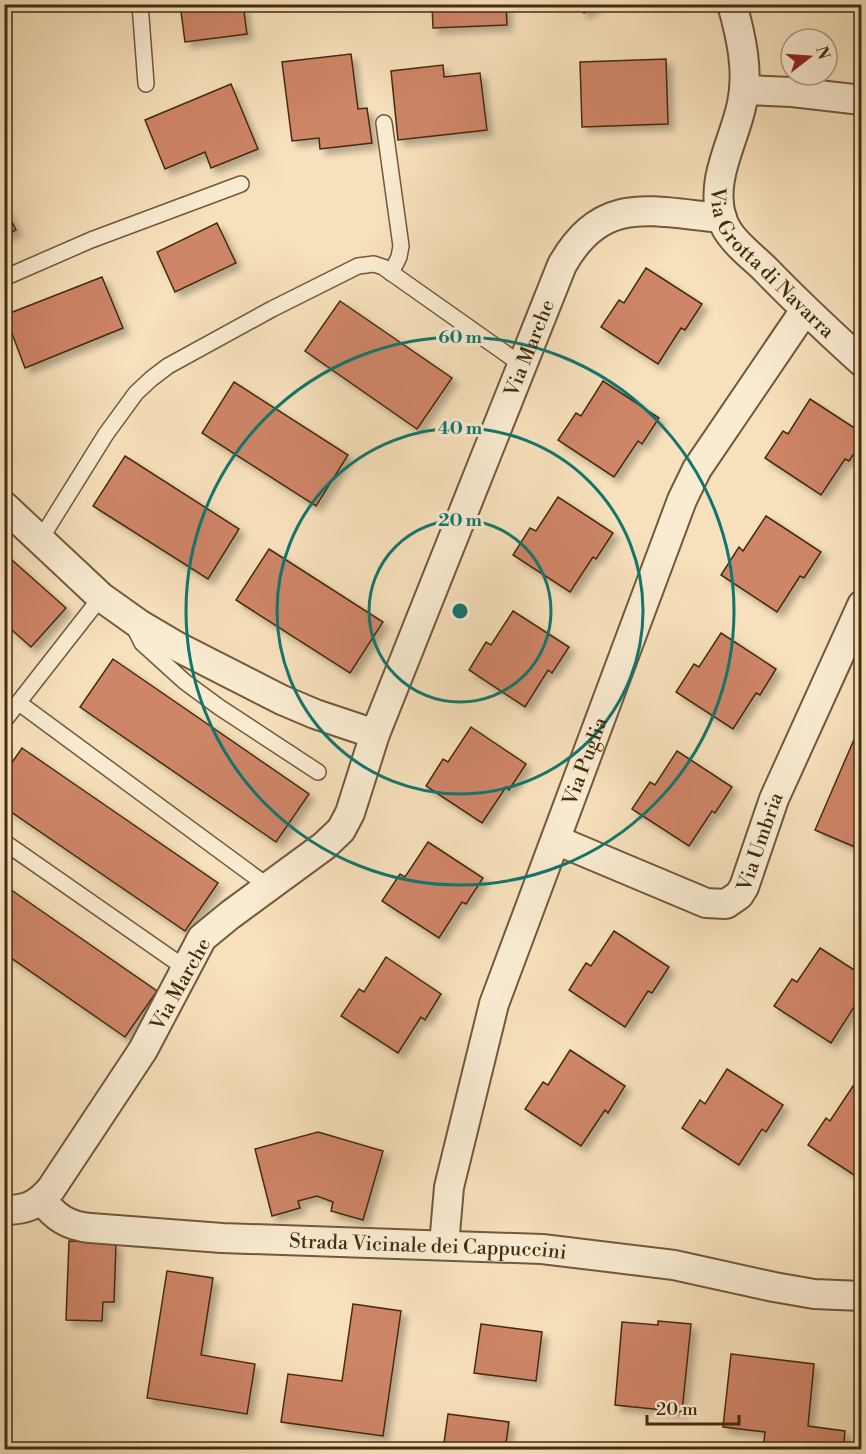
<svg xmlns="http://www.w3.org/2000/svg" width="866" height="1454" font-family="'Libre Bodoni',serif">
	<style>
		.building { fill: #cf8568; stroke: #442c0e; stroke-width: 1.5; filter: url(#shadow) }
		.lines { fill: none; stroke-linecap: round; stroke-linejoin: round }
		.lane-casing { stroke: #71593a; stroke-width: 18 }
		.street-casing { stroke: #71593a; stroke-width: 32 }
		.lane { stroke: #faecd3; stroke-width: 15 }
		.street { stroke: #faecd3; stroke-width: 28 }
		.ring { fill: none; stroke: #0f766e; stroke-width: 3 }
		.labels { text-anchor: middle; stroke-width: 6; stroke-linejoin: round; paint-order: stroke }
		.street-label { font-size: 20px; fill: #442c0e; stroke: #faecd3 }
		.centre { fill: #0f766e; stroke: #faecd3; stroke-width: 3 }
		.ring-label { font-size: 18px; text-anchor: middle; font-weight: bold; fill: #0f766e; stroke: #faecd3; stroke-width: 6; stroke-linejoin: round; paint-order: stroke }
	</style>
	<defs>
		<filter id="shadow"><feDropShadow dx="5.5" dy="5.5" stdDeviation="3" flood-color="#0004"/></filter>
	</defs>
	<rect width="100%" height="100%" fill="#f7e1bc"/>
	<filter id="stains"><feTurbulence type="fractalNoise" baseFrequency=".00333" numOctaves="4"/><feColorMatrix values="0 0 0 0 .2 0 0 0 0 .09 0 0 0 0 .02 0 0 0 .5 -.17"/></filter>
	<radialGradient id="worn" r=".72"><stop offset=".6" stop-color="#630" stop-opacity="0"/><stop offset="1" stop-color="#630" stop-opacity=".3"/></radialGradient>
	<g class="building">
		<path d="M180 4H243L247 34 185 42Z"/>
		<path d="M432 4H506L507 25 433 28Z"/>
		<path d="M579 4H598L584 13Z"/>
		<path d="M351 54 358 109 367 108 372 143 320 149 319 138 292 141 282 62Z"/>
		<path d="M666 59 668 124 582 127 580 62Z"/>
		<path d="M443 65 444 77 480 73 487 130 398 140 391 71Z"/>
		<path d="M231 84 258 149 211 168 205 152 165 169 145 120Z"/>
		<path d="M4 206 16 230 4 236Z"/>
		<path d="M217 223 236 263 175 292 157 252Z"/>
		<path d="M646 268 702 304 685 330 681 328 658 364 601 327 619 300 624 303Z"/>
		<path d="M102 277 123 328 25 368 5 315Z"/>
		<path d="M340 301 452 378 417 429 305 351Z"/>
		<path d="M603 381 659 418 642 444 638 441 614 477 558 440 576 413 581 416Z"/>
		<path d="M234 382 348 455 316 506 202 433Z"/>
		<path d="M810 399 862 433V442L849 461 845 459 821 495 765 458 783 431 788 434Z"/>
		<path d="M125 456 239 529 208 579 93 506Z"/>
		<path d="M558 497 613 533 596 559 593 557 570 592 513 555 530 528 536 531Z"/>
		<path d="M766 516 821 552 804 578 800 576 777 612 721 575 739 547 743 551Z"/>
		<path d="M269 549 383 622 350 673 236 600Z"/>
		<path d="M4 553 66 608 31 647 4 623Z"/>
		<path d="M513 611 569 647 552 673 548 670 525 707 469 670 486 642 491 645Z"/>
		<path d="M721 633 776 669 760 695 756 693 733 729 676 692 694 664 699 667Z"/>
		<path d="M113 659 309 794 276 842 80 707Z"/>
		<path d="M862 721V850L815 830Z"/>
		<path d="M471 727 526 764 509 790 506 787 482 823 426 786 443 759 448 762Z"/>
		<path d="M22 748 218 883 185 931 4 807V774Z"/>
		<path d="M677 751 732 787 715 813 712 811 689 846 632 809 650 782 655 785Z"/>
		<path d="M428 842 483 878 466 904 462 902 439 938 382 901 400 874 405 877Z"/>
		<path d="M4 885 157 991 125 1037 4 953Z"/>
		<path d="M614 931 669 967 652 993 648 991 625 1027 569 990 586 963 591 966Z"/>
		<path d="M820 948 862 975V1005L858 1010 854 1007 831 1043 774 1006 792 979 797 982Z"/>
		<path d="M386 957 441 994 425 1020 421 1017 398 1053 341 1016 359 989 364 992Z"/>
		<path d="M570 1050 625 1086 608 1113 605 1110 581 1146 525 1109 543 1082 548 1085Z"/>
		<path d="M727 1069 783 1105 766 1132 762 1129 739 1165 682 1128 700 1100 705 1104Z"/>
		<path d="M853 1086 862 1092V1180L808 1145 826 1118 830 1121Z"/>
		<path d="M318 1132 383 1151 363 1220 331 1211 333 1202 317 1196 298 1201 300 1208 272 1216 255 1149Z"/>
		<path d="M69 1241 116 1243 114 1302H103L102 1321 66 1320Z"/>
		<path d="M167 1271 213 1278 201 1355 255 1364 247 1414 147 1398Z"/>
		<path d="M353 1304 401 1311 383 1436 281 1422 288 1374 342 1381Z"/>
		<path d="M658 1321 691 1324 682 1412 615 1405 622 1322 658 1325Z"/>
		<path d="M481 1324 542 1332 536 1381 474 1373Z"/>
		<path d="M731 1354 814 1364 808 1426 845 1431 843 1450H763L765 1432 723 1427Z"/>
		<path d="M448 1414 509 1422 505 1450H443Z"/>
	</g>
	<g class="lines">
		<defs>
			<g id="lane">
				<path d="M140 4 146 84"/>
				<path d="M384 123 401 246 399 257 391 273"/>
				<path d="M4 278 91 240 241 184"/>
				<path d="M40 540 106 434 136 393 151 379 168 366 272 309 358 266 374 264 383 267 522 365"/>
				<path d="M139 624 137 633 142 643 185 682 219 707 318 772"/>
				<path d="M19 703 269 887"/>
				<path d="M4 721 101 597"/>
				<path d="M4 842 185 968"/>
			</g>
			<g id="street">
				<path id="s1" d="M732 4C741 36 749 71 742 103 735 140 709 180 722 219 729 240 751 255 766 270 797 302 829 332 862 362"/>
				<path d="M744 90 792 92 862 100"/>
				<path d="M4 506 101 597 139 624 178 647 282 700 315 714 375 734"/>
				<path id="s2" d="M556 840 706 903 726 904 739 895 744 887 774 799 862 605"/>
				<path id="s3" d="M42 1200C55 1217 68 1226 90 1228L222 1238 542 1249 674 1265 774 1287 814 1294 862 1296"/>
				<path id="s4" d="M4 1210C25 1210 37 1206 51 1189L143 1050 202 938 230 915 324 846 341 830 350 813 375 734 562 265C602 193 652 212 722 218"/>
				<path id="s5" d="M444 1245 449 1187 494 1004 682 500 697 469 805 310"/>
			</g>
		</defs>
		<use href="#lane" class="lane-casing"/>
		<use href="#street" class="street-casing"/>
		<use href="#lane" class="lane"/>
		<use href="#street" class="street"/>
	</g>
	<g class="ring">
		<circle cx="460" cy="611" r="91"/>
		<circle cx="460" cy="611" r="183"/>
		<circle cx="460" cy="611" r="274"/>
	</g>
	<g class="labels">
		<g class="street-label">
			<text dy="7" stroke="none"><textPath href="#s1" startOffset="284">Via Grotta di Navarra</textPath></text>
			<text dy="7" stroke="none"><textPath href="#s4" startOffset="1041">Via Marche</textPath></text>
			<text dy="7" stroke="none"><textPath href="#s5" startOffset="506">Via Puglia</textPath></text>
			<text dy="7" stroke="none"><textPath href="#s2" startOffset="256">Via Umbria</textPath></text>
			<text transform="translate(180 984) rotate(-61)" y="7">Via Marche</text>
			<text dy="7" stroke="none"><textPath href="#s3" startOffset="396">Strada Vicinale dei Cappuccini</textPath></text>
		</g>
	</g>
	<circle cx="460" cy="611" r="9" class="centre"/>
	<g class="ring-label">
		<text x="460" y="343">60 m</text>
		<text x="460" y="434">40 m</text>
		<text x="460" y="526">20 m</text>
	</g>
	<rect width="866" height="1454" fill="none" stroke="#f7e1bc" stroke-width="24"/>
	<rect x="6" y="6" width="854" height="1442" fill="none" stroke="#442c0e" stroke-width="3"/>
	<rect x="12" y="12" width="842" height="1430" fill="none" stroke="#442c0e" stroke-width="1.5"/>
	<g transform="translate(809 57) rotate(73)"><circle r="28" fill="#faecd3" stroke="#b19f84" stroke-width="1.5"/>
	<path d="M0-4.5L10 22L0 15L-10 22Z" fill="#8f2418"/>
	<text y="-9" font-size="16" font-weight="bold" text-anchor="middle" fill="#442c0e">N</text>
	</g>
	<path d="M647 1415v9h92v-9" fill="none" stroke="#442c0e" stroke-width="3"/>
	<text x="656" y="1415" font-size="18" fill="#442c0e" stroke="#faecd3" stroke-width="4.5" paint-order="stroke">20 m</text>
	<rect width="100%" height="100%" filter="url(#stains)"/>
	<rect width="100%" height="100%" fill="url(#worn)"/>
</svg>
